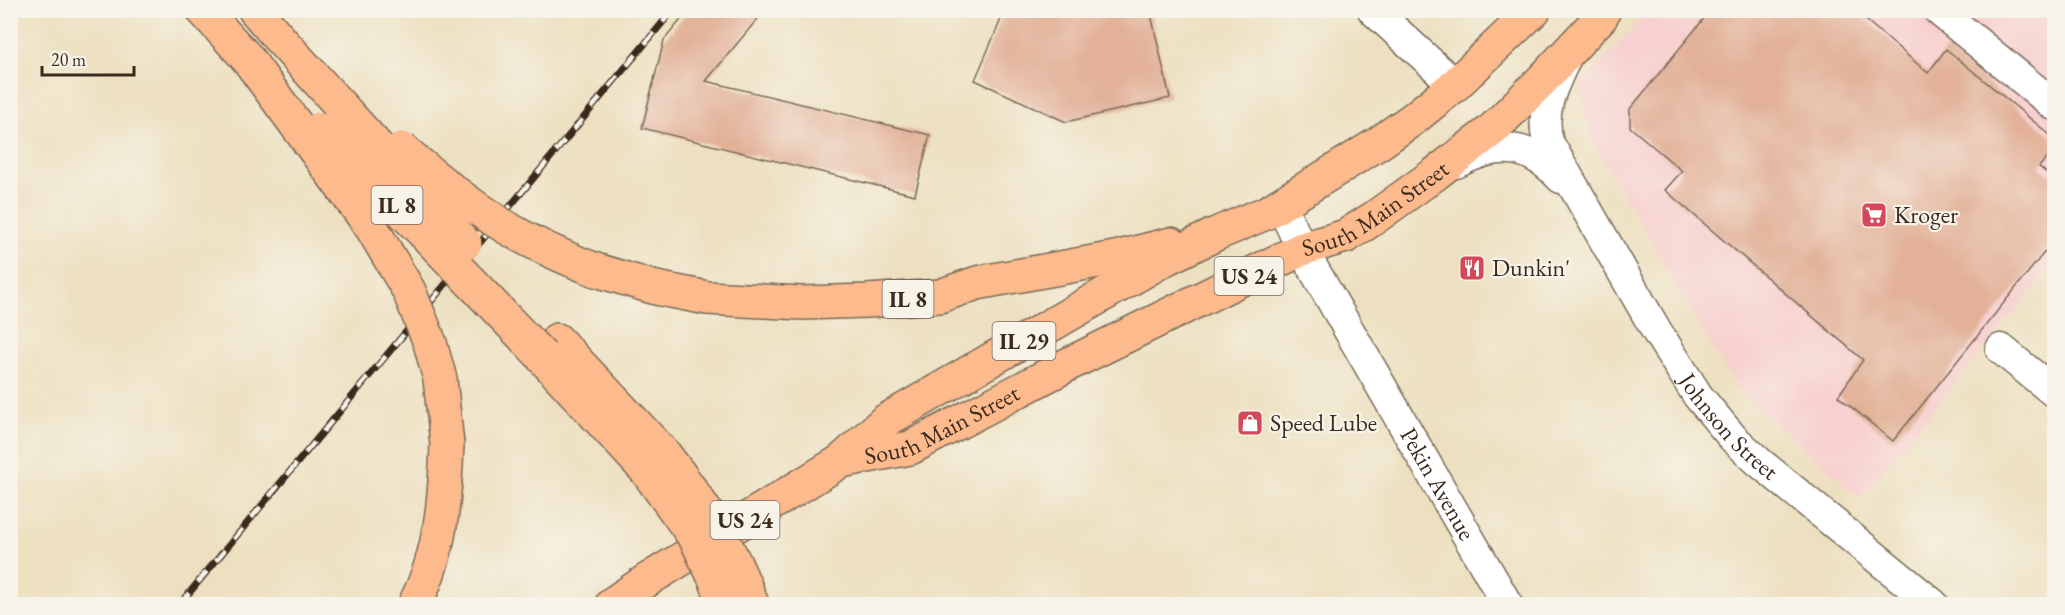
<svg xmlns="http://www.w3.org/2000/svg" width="2065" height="615" font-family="'EB Garamond',serif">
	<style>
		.built { fill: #f7d0cf }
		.building { fill: #e2b198 }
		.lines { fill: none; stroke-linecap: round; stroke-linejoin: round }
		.minor-casing { stroke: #796a57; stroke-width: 33 }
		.major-casing { stroke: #796a57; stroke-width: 36 }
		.minor { stroke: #fff; stroke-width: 30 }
		.major { stroke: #fcba8d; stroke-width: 33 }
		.rail-casing { stroke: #3b2a1e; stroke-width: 7 }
		.rail { stroke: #f7f3e8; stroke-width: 4.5; stroke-dasharray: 14; stroke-linecap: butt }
		.major-bridge-casing { stroke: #796a57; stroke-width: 36; stroke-linecap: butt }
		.major-bridge { stroke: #fcba8d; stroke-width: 33 }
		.labels { text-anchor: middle; stroke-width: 4.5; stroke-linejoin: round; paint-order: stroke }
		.shield { fill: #f7f3e8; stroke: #73665b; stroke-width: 1.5 }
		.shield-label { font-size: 22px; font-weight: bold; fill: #3b2a1e }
		.street-label { font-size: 24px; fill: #3b2a1e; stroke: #f7f3e8 }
		.poi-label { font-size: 24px; fill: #3b2a1e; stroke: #f7f3e8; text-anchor: start }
	</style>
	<rect width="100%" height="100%" fill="#f7f3e8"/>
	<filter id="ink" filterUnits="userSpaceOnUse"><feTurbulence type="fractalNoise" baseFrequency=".0167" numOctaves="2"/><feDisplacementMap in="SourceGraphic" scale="12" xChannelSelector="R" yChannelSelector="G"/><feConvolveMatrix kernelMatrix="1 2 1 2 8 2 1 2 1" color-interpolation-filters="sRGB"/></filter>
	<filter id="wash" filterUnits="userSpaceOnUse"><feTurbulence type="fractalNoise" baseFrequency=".008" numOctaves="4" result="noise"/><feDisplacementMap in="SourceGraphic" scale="24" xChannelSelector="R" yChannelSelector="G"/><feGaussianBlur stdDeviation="1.35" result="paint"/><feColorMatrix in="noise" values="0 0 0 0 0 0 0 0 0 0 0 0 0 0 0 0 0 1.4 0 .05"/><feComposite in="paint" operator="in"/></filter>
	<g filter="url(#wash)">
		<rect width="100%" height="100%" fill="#ede0c0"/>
		<path class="built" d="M1649 11H2054V265L1860 498 1737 390 1591 139 1580 86Z"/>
		<g id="blocks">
			<g class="building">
				<path d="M689 10H765L706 81 930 135 915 195 642 128 664 40Z"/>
				<path d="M1005 10H1150L1170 98 1066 122 975 80Z"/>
				<path d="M1711 10H1854L1928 73 1946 49 2055 139V148L2039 167 2055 179V239L1893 441 1838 396 1863 360 1665 190 1682 171 1630 127V109Z"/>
			</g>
		</g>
	</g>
	<g filter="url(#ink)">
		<use href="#blocks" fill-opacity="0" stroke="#796a57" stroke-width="1.5"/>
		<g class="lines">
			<defs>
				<g id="minor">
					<path d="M1373 10 1455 85"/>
					<path d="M1938 10 2054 105"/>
					<path id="s1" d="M1565 60C1552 87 1540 111 1548 142L1656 330 1698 396 1733 438 1759 462 1933 604"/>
					<path d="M1456 163C1497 141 1530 143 1561 178"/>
					<path id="s2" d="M1281 205 1302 249 1507 604"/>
					<path d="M2001 349 2054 392"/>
				</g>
				<g id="major">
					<path d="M203 10 247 58"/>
					<path d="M255 10 278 37"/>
					<path d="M596 270 656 288 707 298 802 303 867 301 940 296 977 283 1115 258 1171 244"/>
					<path d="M557 340 665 455"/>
					<path d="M543 358 646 470"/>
					<path id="s3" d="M841 461 910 448 1069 364 1302 249 1346 236 1374 218 1435 174 1492 130 1541 81 1601 17 1604 10"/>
					<path d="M415 604C441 554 445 499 447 444"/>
					<path d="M612 604 649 579 841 461 885 421 1165 259 1216 234 1268 212 1379 143 1413 119 1455 85 1534 10"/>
				</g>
			</defs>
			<use href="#minor" class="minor-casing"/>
			<use href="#major" class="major-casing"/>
			<use href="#minor" class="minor"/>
			<use href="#major" class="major"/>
			<defs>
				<path id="rail" d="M180 604 673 10"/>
			</defs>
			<use href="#rail" class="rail-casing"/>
			<use href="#rail" class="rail"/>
			<defs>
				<g id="major-bridge">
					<path d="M278 37 465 243"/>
					<path d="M247 58 372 228 409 291 430 343 440 379 447 444"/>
					<path d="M319 129 417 226 542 356"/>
					<path d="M402 149C434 177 468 204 504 226 533 244 565 258 596 270"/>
					<path d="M665 455C704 506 730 544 752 604"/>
					<path d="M646 470 696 539 716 581 724 604"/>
				</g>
			</defs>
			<use href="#major-bridge" class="major-bridge-casing"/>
			<use href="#major-bridge" class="major-bridge"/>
		</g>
	</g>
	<defs>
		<symbol id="supermarket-square" viewBox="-11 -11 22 22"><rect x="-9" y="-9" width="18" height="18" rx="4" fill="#d1495b" stroke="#f7f3e8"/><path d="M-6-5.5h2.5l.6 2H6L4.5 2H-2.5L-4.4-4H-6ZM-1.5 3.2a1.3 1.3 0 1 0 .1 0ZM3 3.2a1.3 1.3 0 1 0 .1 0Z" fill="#fff"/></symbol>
		<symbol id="restaurant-square" viewBox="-11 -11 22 22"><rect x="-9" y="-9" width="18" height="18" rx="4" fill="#d1495b" stroke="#f7f3e8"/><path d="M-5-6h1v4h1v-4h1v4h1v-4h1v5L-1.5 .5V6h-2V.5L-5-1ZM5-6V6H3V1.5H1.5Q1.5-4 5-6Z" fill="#fff"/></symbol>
		<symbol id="shop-square" viewBox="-11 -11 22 22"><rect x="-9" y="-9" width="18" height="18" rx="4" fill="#d1495b" stroke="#f7f3e8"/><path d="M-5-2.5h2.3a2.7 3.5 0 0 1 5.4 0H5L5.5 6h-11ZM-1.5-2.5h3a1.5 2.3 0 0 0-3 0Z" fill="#fff"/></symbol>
	</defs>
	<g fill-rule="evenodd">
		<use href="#supermarket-square" x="1859" y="200" width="30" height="30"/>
		<use href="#restaurant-square" x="1457" y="253" width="30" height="30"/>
		<use href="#shop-square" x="1235" y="408" width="30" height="30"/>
	</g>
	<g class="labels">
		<g class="shield">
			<rect x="371.5" y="186" width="51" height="38" rx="4.5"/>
			<rect x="1214.5" y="257" width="69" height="38" rx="4.5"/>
			<rect x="882.5" y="280" width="51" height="38" rx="4.5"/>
			<rect x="992.5" y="322" width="63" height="38" rx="4.5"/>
			<rect x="710.5" y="501" width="69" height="38" rx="4.5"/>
		</g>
		<g class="shield-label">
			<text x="397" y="213">IL 8</text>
			<text x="1249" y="284">US 24</text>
			<text x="908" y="307">IL 8</text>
			<text x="1024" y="349">IL 29</text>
			<text x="745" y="528">US 24</text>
		</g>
		<g class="street-label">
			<text dy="8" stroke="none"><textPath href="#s3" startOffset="594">South Main Street</textPath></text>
			<text dy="8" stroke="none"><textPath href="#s3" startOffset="108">South Main Street</textPath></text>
			<text dy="8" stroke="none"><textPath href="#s1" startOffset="424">Johnson Street</textPath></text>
			<text dy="8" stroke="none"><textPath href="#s2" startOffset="320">Pekin Avenue</textPath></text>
		</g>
		<g class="poi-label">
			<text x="1894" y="223">Kroger</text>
			<text x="1492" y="276">Dunkin'</text>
			<text x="1270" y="431">Speed Lube</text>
		</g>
	</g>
	<rect width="2065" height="615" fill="none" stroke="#f7f3e8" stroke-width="36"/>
	<path d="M42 66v9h92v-9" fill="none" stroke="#3b2a1e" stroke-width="3"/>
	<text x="51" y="66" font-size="18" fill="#3b2a1e" stroke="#f7f3e8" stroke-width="4.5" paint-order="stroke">20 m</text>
</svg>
